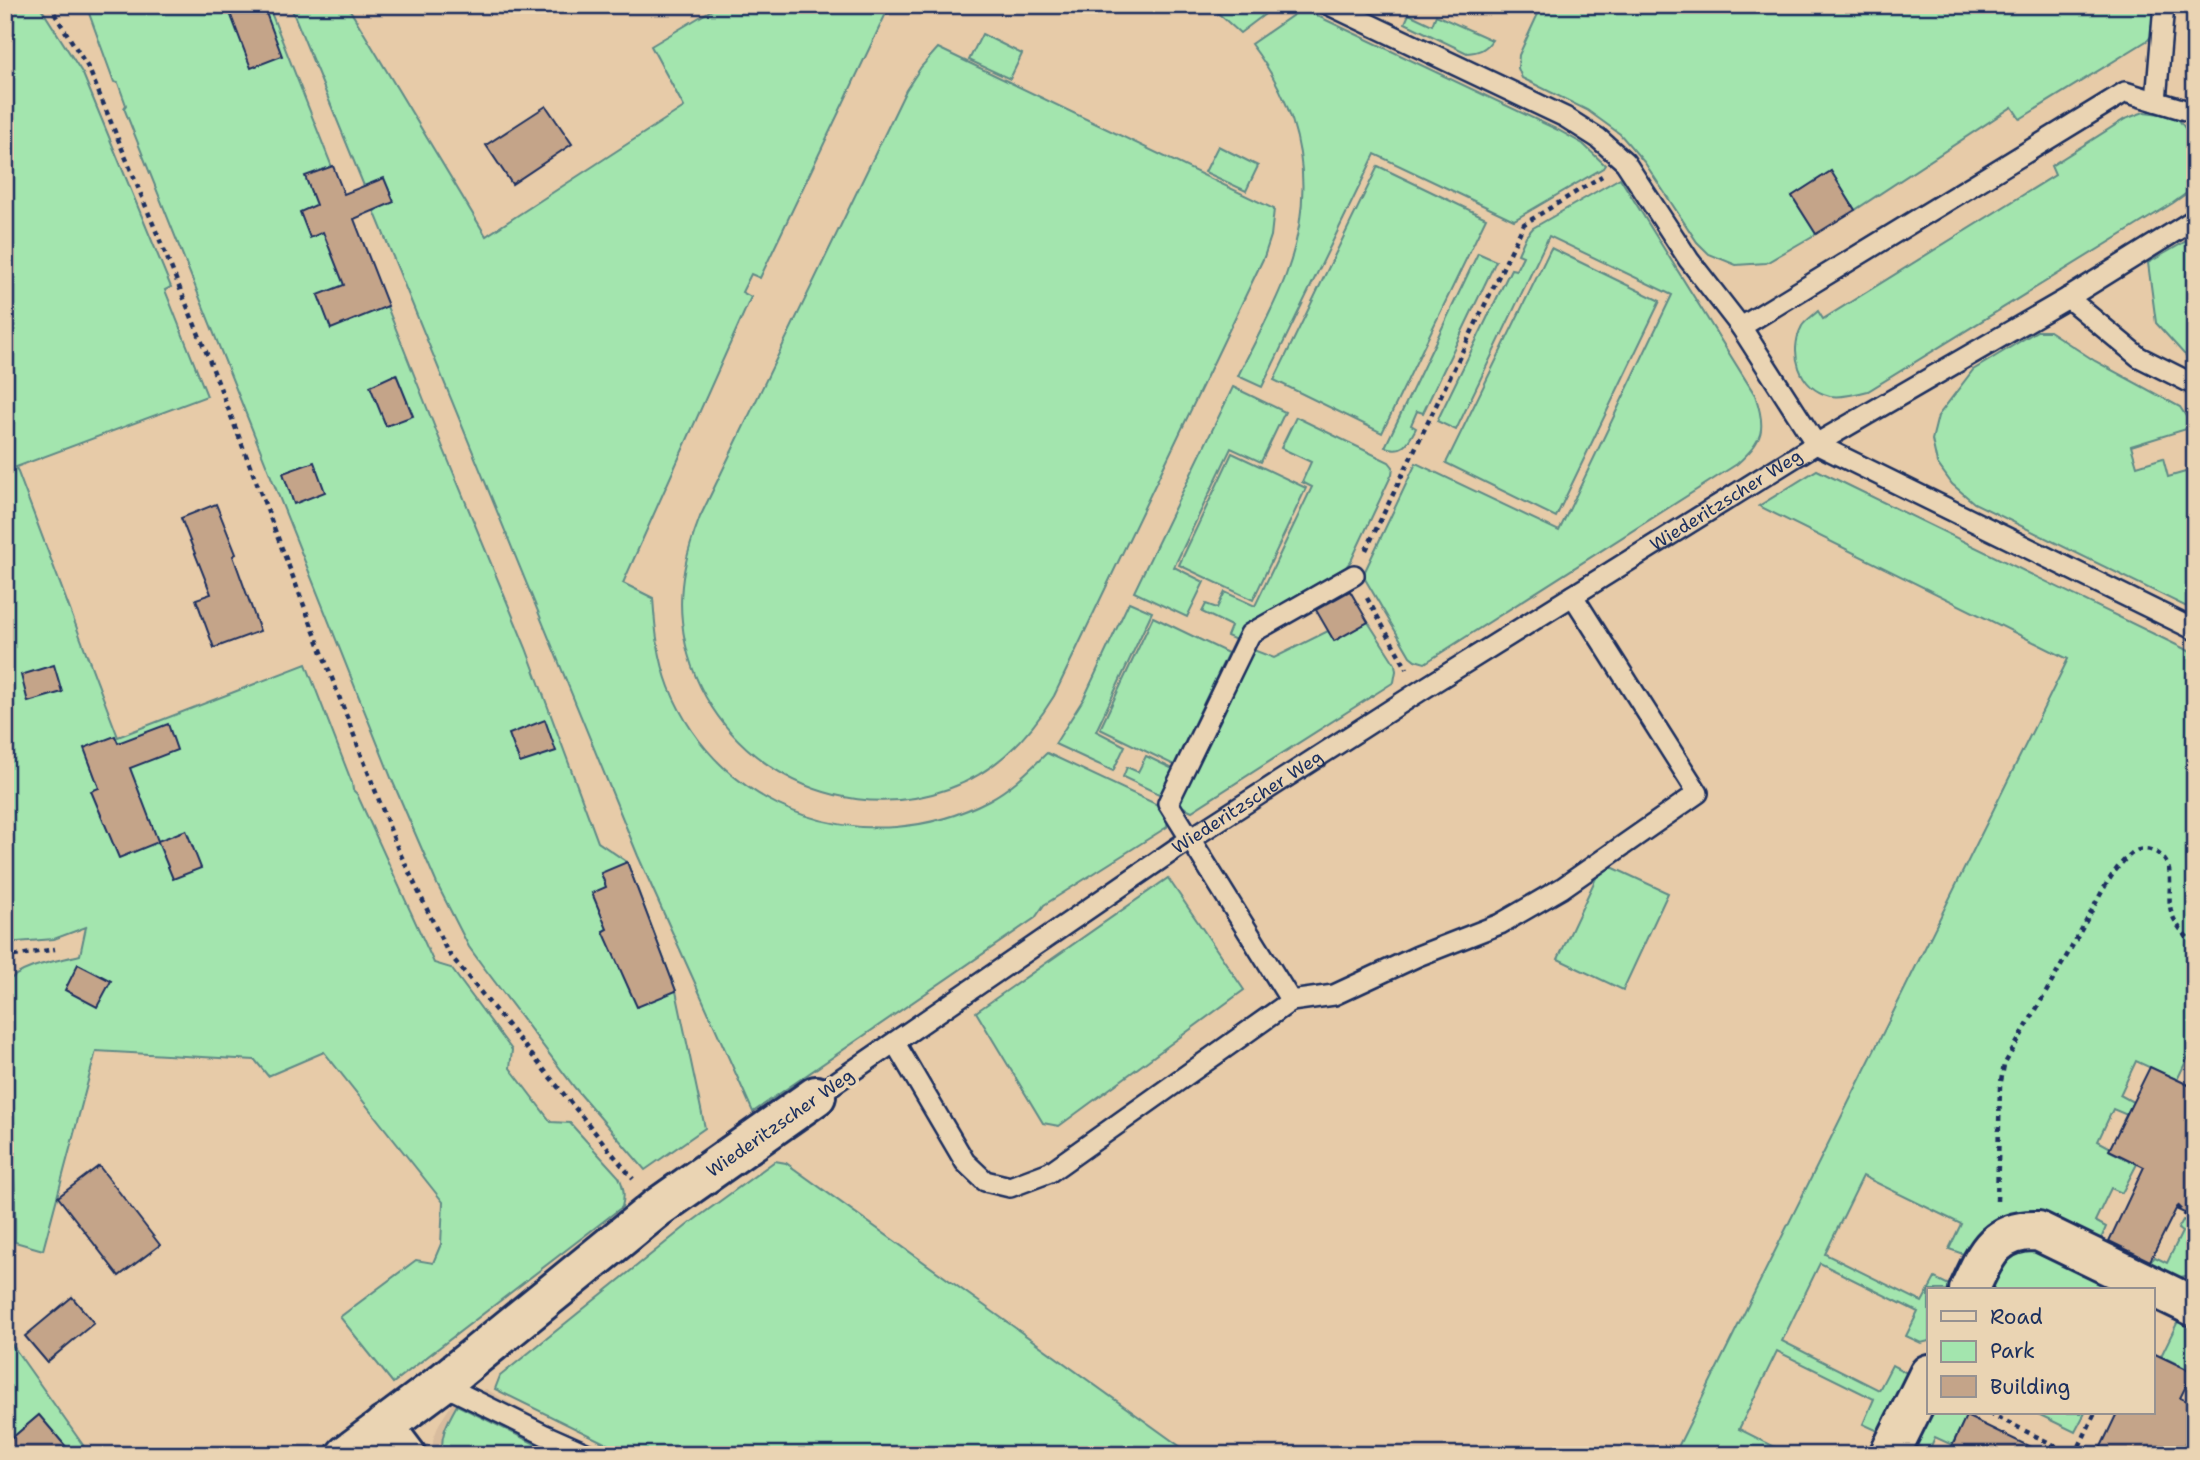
<svg xmlns="http://www.w3.org/2000/svg" width="2200" height="1460" font-family="'Shantell Sans',sans-serif">
	<style>
		.built { fill: #d8bc9e }
		.green { fill: #a3e5ae; stroke: #5f8a86; stroke-width: 2 }
		.building { fill: #c4a489; stroke: #1b2f5e; stroke-width: 2 }
		.lines { fill: none; stroke-linecap: round; stroke-linejoin: round }
		.service-casing { stroke: #1b2f5e; stroke-width: 24 }
		.minor-casing { stroke: #1b2f5e; stroke-width: 44 }
		.path { stroke: #1b2f5e; stroke-width: 4.5; stroke-dasharray: 5 5; stroke-linecap: butt }
		.service { stroke: #ead4b3; stroke-width: 19 }
		.minor { stroke: #ead4b3; stroke-width: 38 }
		.labels { text-anchor: middle; stroke-width: 7; stroke-linejoin: round; paint-order: stroke }
		.street-label { font-size: 18px; fill: #1b2f5e; stroke: #ead4b3 }
	</style>
	<rect width="100%" height="100%" fill="#e7cba8"/>
	<filter id="ink" filterUnits="userSpaceOnUse"><feTurbulence type="fractalNoise" baseFrequency=".0143" numOctaves="2"/><feDisplacementMap in="SourceGraphic" scale="14" xChannelSelector="R" yChannelSelector="G"/><feConvolveMatrix kernelMatrix="1 2 1 2 8 2 1 2 1" color-interpolation-filters="sRGB"/></filter>
	<g filter="url(#ink)">
		<path class="built" d="M486 1389 565 1434 616 1455H433V1440L439 1424 452 1404Z"/>
		<g class="green">
			<path d="M5 5H39L83 74 171 287 165 290 207 396 16 467 118 737 306 664 352 783 353 790 357 794 434 963 451 968 512 1050 510 1068 551 1122 570 1123 619 1177C624 1188 625 1195 622 1207L393 1383 340 1317 416 1260 433 1263 441 1244 443 1202 324 1052 268 1076 255 1060 96 1051 43 1250 15 1242C17 1156 5 1070 5 984 22 965 57 961 80 955L86 927 54 939 5 943Z"/>
			<path d="M86 5H268L437 433 526 648 598 842 627 862 676 991 705 1128 645 1170 575 1088 482 965 469 947 437 884 392 780 124 108 126 105 118 83 114 82Z"/>
			<path d="M290 5H347L486 236 684 107 651 46 720 5H890L760 278 751 274 742 292 751 297 623 583 653 598C655 628 658 658 669 687 720 815 870 863 989 800 1012 788 1029 770 1047 753L1158 805 1168 814 1167 827 1044 905 1035 918 753 1112 638 856Z"/>
			<path d="M1209 5H1277L1240 33Z"/>
			<path d="M1542 5H2155L2154 32 2148 40 2020 119 2012 107 1855 210 1831 172 1792 196 1816 234 1766 263 1736 265 1709 254 1697 242 1645 163 1620 134 1587 110 1522 78 1518 68 1519 55Z"/>
			<path d="M1305 10 1558 130 1583 144 1605 165 1603 168 1514 220 1375 154 1262 387 1238 376C1254 343 1273 310 1286 275 1316 192 1305 114 1251 44L1299 11Z"/>
			<path d="M1409 14 1432 25 1436 15 1492 40C1485 50 1479 52 1467 53L1405 23Z"/>
			<path d="M982 34 1022 54 1010 79 969 60Z"/>
			<path d="M938 48 1274 209 1271 236 1264 257 1054 696C1029 737 994 773 948 789 828 833 694 748 682 621 678 585 687 551 700 517L906 90 921 67Z"/>
			<path d="M2144 112 2161 114 2178 119 2195 141V180L2191 190 2173 203 1868 391C1857 394 1842 398 1830 396 1799 389 1788 352 1802 326 1806 320 1813 316 1818 311L1823 319 2055 175 2051 166 2125 119Z"/>
			<path d="M1218 146 1258 166 1246 191 1205 172Z"/>
			<path d="M1378 166 1486 218 1382 433 1274 380Z"/>
			<path d="M1620 178 1755 395C1767 430 1763 440 1737 464L1425 663 1415 660 1410 656 1365 579V571L1416 463 1559 531 1672 295 1549 236 1456 430 1437 421 1511 269 1516 270 1523 256 1518 254 1526 236 1533 228Z"/>
			<path d="M2195 236V360L2184 354 2156 323 2148 263Z"/>
			<path d="M1551 248 1660 301 1556 517 1446 463Z"/>
			<path d="M1478 253 1496 261 1423 413 1417 411 1411 425 1416 428C1408 443 1404 453 1385 447Z"/>
			<path d="M2037 331H2049L2095 361 2180 407 2193 427 2131 446 2137 466 2163 458 2168 477 2189 471 2195 487V611L1974 503 1952 484 1937 463 1932 440 1938 416 1973 370Z"/>
			<path d="M1233 387 1285 412 1261 462 1231 448 1174 567 1204 582 1187 617 1134 592Z"/>
			<path d="M1296 417 1389 462 1393 467 1392 474 1351 561 1346 567 1252 621 1244 629 1238 641 1227 636 1231 626 1202 612 1206 604 1217 608 1225 592 1255 606 1312 487 1302 482 1311 462 1281 448Z"/>
			<path d="M1232 453 1306 488 1253 600 1179 565Z"/>
			<path d="M1817 470 2195 654V1043L2177 1080 2136 1061 2120 1095 2133 1102 2127 1115 2113 1109 2098 1141 2111 1148 2110 1151 2137 1164 2122 1193 2111 1188 2095 1221 2106 1227 2101 1239 2150 1262 2155 1257 2167 1263 2182 1232 2178 1229 2183 1220 2195 1225V1268L2188 1273 2191 1275 2180 1277 2169 1276 2047 1217 1971 1254H1963L1949 1249 1961 1224 1863 1176 1825 1254 1922 1302 1935 1278 1949 1285 1952 1290H1929V1341L1921 1343 1906 1336 1918 1312 1820 1263 1782 1341 1879 1390 1892 1365 1907 1373 1909 1380 1885 1428 1878 1431 1863 1424 1874 1399 1777 1351 1739 1429 1791 1455H1674L2068 659 1759 506Z"/>
			<path d="M1129 602 1152 612 1096 731 1125 746 1113 771 1055 744 1084 698Z"/>
			<path d="M1153 617 1228 653 1174 765 1100 729Z"/>
			<path d="M1368 622 1395 664 1396 671 1394 682 1192 811 1181 806V799L1251 649 1274 658 1328 631 1335 641Z"/>
			<path d="M1146 756 1175 770 1163 796 1123 777 1127 767 1138 772Z"/>
			<path d="M1603 863 1668 893 1623 990 1558 959Z"/>
			<path d="M1168 878 1244 990 1059 1126 1043 1123 976 1012Z"/>
			<path d="M775 1161 786 1163 1192 1455H629L495 1389 500 1376 690 1223Z"/>
			<path d="M2035 1249 2124 1290H1988C2000 1266 2006 1252 2035 1249Z"/>
			<path d="M2180 1317 2195 1324V1392L2185 1387 2193 1372 2161 1356Z"/>
			<path d="M8 1339 90 1455H73L39 1415 5 1444V1360Z"/>
			<path d="M457 1405 557 1455H443C439 1436 448 1421 457 1405Z"/>
			<path d="M1929 1413H1968L1952 1445 1935 1437 1929 1451 1913 1444Z"/>
			<path d="M2036 1413H2085L2075 1432Z"/>
		</g>
		<g class="building">
			<path d="M227 5H263L282 56 251 68Z"/>
			<path d="M546 106 572 144 512 184 486 145Z"/>
			<path d="M333 166 344 194 384 178 394 202 354 219 388 306 331 329 318 295 344 285 323 232 310 238 300 212 316 205 305 176Z"/>
			<path d="M1831 171 1855 210 1816 234 1792 196Z"/>
			<path d="M396 374 413 416 386 426 370 386Z"/>
			<path d="M314 462 325 492 294 504 283 473Z"/>
			<path d="M216 504 236 554 233 556 260 631 214 648 196 599 211 594 181 518Z"/>
			<path d="M1350 591 1368 622 1334 641 1316 610Z"/>
			<path d="M54 665 62 692 28 702 21 675Z"/>
			<path d="M545 720 556 751 520 763 509 734Z"/>
			<path d="M168 724 177 750 130 768 158 841 186 830 201 868 173 879 158 842 119 858 91 791 99 788 84 748 115 736 118 743Z"/>
			<path d="M627 862 676 991 637 1007 603 931 607 929 592 893 606 887 601 873Z"/>
			<path d="M78 964 111 981 97 1007 65 990Z"/>
			<path d="M2150 1067 2195 1088V1218L2176 1209 2150 1261 2109 1241 2144 1167 2109 1150Z"/>
			<path d="M99 1166 160 1245 119 1276 58 1197Z"/>
			<path d="M72 1297 94 1323 47 1362 25 1336Z"/>
			<path d="M2153 1353 2193 1372 2180 1398 2195 1405V1455H2097L2117 1413H2153Z"/>
			<path d="M39 1415 73 1455H5V1444Z"/>
			<path d="M1966 1416 2047 1455H1948Z"/>
		</g>
		<g class="lines">
			<defs>
				<g id="service">
					<path d="M1329 5 1565 117 1598 138 1625 162 1689 260 1741 327"/>
					<path d="M2156 101 2164 5"/>
					<path d="M2195 113 2125 92 1741 327 1816 444 2195 630"/>
					<path d="M2068 298 2139 357 2195 385"/>
					<path d="M1291 1001 1334 995 1418 956 1500 924 1562 888 1698 793 1573 596"/>
					<path d="M895 1043 965 1162 985 1181 1010 1187 1050 1172 1291 1001 1168 803 1250 634 1354 575"/>
					<path id="s1" d="M816 1096 1190 839 1420 691 1816 444 2068 298 2195 219"/>
					<path d="M441 1384 545 1435 590 1455"/>
				</g>
				<g id="minor">
					<path d="M1969 1290C1985 1256 1994 1229 2038 1231L2195 1307"/>
					<path d="M384 1426 406 1455"/>
					<path d="M346 1455 441 1384 657 1208 816 1096"/>
					<path d="M1889 1455 1929 1374"/>
				</g>
			</defs>
			<use href="#service" class="service-casing"/>
			<use href="#minor" class="minor-casing"/>
			<g class="path">
				<path d="M49 5 89 69 209 359 397 847 447 951 633 1179"/>
				<path d="M1366 550 1524 224 1602 176"/>
				<path d="M1367 598 1407 669"/>
				<path d="M5 961 14 956 55 949"/>
				<path d="M2190 1179 2195 1182"/>
				<path d="M1997 1201 2000 1087 2004 1065C2031 1018 2058 972 2084 925 2097 902 2110 871 2131 854 2139 847 2152 848 2160 855 2177 869 2166 893 2171 911 2175 925 2185 935 2195 946"/>
				<path d="M2177 1206 2188 1217 2195 1221"/>
				<path d="M1989 1413 2074 1455"/>
				<path d="M2075 1455 2095 1413"/>
			</g>
			<use href="#service" class="service"/>
			<use href="#minor" class="minor"/>
		</g>
	</g>
	<g class="labels">
		<g class="street-label">
			<text dy="6" stroke="none"><textPath href="#s1" startOffset="1088">Wiederitzscher Weg</textPath></text>
			<text dy="6" stroke="none"><textPath href="#s1" startOffset="522">Wiederitzscher Weg</textPath></text>
			<text transform="translate(780 1123) rotate(-35)" y="6">Wiederitzscher Weg</text>
		</g>
	</g>
	<rect width="2200" height="1460" fill="none" stroke="#ead4b3" stroke-width="28"/>
	<rect x="14" y="14" width="2172" height="1432" fill="none" stroke="#1b2f5e" stroke-width="2.5" filter="url(#ink)"/>
	<rect x="1927" y="1288" width="228" height="126" fill="#ead4b3" stroke="#979291" stroke-width="2"/>
	<rect x="1941" y="1311" width="35" height="10" fill="#ead4b3" stroke="#979291" stroke-width="2"/>
	<text x="1990" y="1324" font-size="21" fill="#1b2f5e">Road</text>
	<rect x="1941" y="1341" width="35" height="21" fill="#a3e5ae" stroke="#979291" stroke-width="2"/>
	<text x="1990" y="1358" font-size="21" fill="#1b2f5e">Park</text>
	<rect x="1941" y="1376" width="35" height="21" fill="#c4a489" stroke="#979291" stroke-width="2"/>
	<text x="1990" y="1394" font-size="21" fill="#1b2f5e">Building</text>
</svg>
